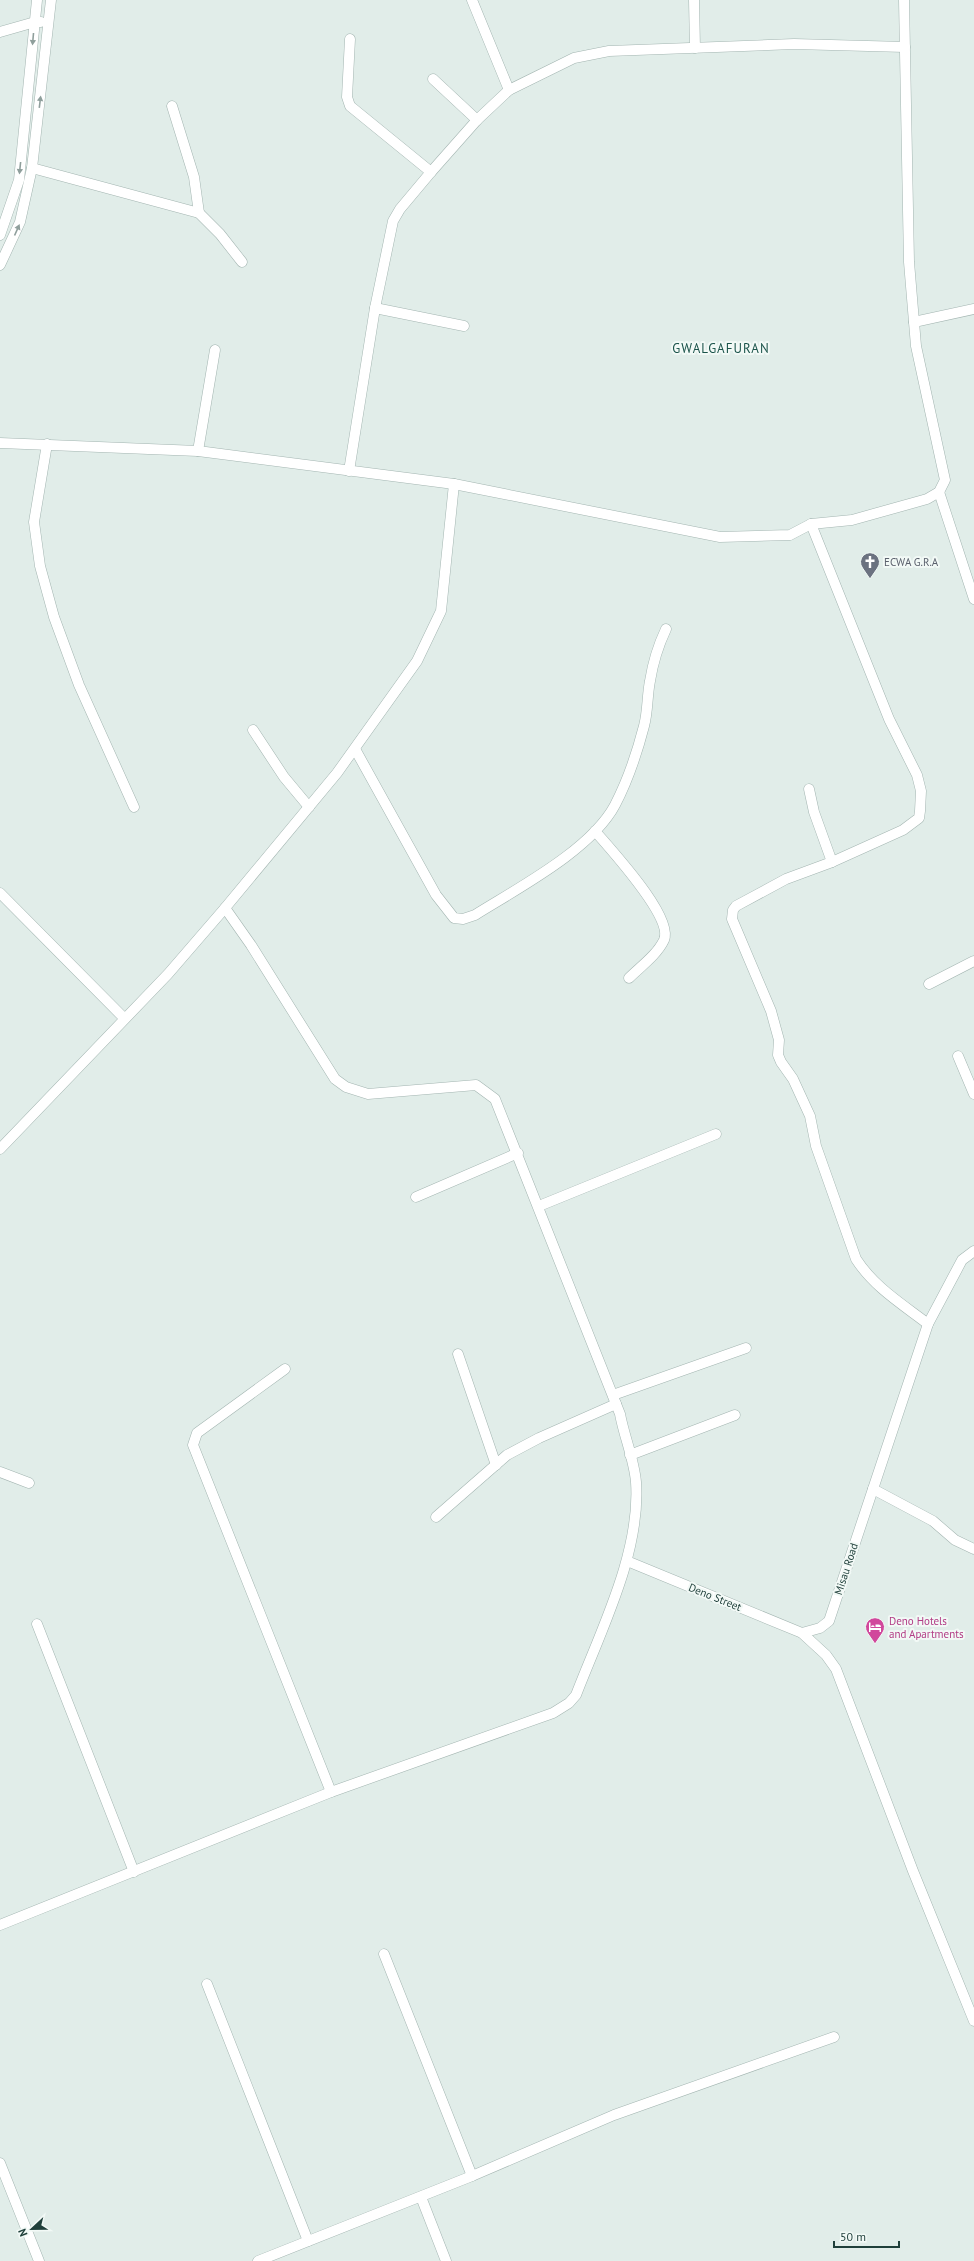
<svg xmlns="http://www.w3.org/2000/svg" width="974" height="2261" font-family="'PT Sans',sans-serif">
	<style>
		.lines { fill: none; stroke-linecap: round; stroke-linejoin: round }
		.minor-casing { stroke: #a3b5b1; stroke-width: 11 }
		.minor { stroke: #fff; stroke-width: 10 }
		.oneway { fill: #8f9f9c }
		.labels { text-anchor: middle; stroke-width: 4; stroke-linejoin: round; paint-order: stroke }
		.worship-label { font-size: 11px; fill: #5b616d; stroke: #f2f9f6; text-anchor: start }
		.street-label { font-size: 11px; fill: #1f3f3a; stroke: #f2f9f6 }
		.hotel-label { font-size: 11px; fill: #b23c85; stroke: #f2f9f6; text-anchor: start }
		.quarter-label { font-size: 13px; letter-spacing: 1px; fill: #1a534a; stroke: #f2f9f6 }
	</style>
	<rect width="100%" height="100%" fill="#e1ede9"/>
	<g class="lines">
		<defs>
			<g id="minor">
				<path d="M472 0 509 90"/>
				<path d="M694 0 695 48"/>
				<path d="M0 32 35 22H41"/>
				<path d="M350 39 347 97 350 106 431 172"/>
				<path d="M433 79 477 120"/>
				<path d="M172 106 194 177 199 213"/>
				<path d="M32 168 199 213 220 234 242 262"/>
				<path d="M0 235 19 180 37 0"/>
				<path d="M0 265 20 222 32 168 51 0"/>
				<path d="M375 308 464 326"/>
				<path d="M914 322 974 309"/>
				<path d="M0 443 198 451 454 484 720 537 790 535 811 524 852 520 927 499 939 492 945 480 916 346 909 262 904 0"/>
				<path d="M47 444 34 522 40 566 54 617 79 685 134 807"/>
				<path d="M198 451 215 350"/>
				<path d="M349 471 375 308 393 221 400 209 431 172 477 120 509 90 574 58 609 51 794 44 905 47"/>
				<path d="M939 492 974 599"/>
				<path d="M811 524 889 719 917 775 921 791 920 811 919 818 903 830 832 862 786 879 736 906 733 910 732 919 771 1011 779 1040 778 1055 781 1062 793 1079 810 1116 816 1146 856 1259C874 1287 902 1304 928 1324"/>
				<path d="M253 730 284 777 309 807"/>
				<path d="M355 749 436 895 454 918 463 919 475 915C518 888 591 850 615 805 628 780 637 753 644 726 648 711 647 696 650 681 653 662 658 646 666 629"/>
				<path d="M809 789 814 812 832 862"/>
				<path d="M595 831C610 849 674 917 664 940 657 955 640 967 629 978"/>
				<path d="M0 893 124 1018"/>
				<path d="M929 984 974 961"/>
				<path d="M958 1056 974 1094"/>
				<path d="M0 1149 168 974 225 908 337 773 417 661 441 611 454 484"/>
				<path d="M416 1197 518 1153"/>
				<path d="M539 1206 716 1134"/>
				<path d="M458 1354 496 1465"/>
				<path d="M285 1369 197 1433 193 1445 331 1792"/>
				<path d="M613 1395 746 1348"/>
				<path d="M630 1455 735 1415"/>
				<path d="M0 1472 29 1483"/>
				<path d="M873 1489 933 1521 955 1540 974 1549"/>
				<path d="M436 1517 507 1455 539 1438 616 1404"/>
				<path d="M627 1561 802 1633 826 1655 836 1669 913 1871 974 2021"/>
				<path d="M37 1624 134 1872"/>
				<path d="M802 1633 820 1628 829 1621 928 1324 962 1260 974 1251"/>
				<path d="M0 1925 331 1792 553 1713 569 1703 576 1695C601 1630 641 1552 636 1482 634 1459 624 1436 620 1414L495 1099 476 1085 368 1094 346 1087 335 1079 251 945 225 908"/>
				<path d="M384 1954 472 2176"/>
				<path d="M207 1984 308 2241"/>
				<path d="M0 2163 39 2261"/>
				<path d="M421 2197 446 2261"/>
				<path d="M258 2261 472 2176 614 2115 834 2037"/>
			</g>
		</defs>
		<use href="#minor" class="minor-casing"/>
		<use href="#minor" class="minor"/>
	</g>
	<defs><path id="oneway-solid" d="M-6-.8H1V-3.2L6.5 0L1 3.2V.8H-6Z"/></defs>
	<g class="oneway">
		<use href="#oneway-solid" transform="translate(33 39) rotate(95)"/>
		<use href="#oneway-solid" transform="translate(40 102) rotate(-83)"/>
		<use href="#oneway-solid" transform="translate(20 168) rotate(96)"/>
		<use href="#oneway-solid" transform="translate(17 230) rotate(-66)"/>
	</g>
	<defs>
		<symbol id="church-pin" viewBox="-11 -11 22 30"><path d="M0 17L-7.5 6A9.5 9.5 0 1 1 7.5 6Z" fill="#6b7280" stroke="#f2f9f6"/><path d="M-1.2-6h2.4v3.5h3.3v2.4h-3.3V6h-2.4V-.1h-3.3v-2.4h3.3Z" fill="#fff"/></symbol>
		<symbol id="hotel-pin" viewBox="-11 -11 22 30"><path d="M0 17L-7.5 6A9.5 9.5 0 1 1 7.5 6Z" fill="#d1479c" stroke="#f2f9f6"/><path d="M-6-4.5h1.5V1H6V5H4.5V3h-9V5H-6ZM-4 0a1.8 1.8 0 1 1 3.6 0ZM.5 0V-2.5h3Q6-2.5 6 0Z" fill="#fff"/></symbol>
	</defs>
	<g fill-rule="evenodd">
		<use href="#church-pin" x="859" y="551" width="22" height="30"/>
		<use href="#hotel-pin" x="864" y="1616" width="22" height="30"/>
	</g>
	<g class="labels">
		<g class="worship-label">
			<text x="884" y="566">ECWA G.R.A</text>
		</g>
		<g class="street-label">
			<text transform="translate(846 1569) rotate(-72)" y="4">Misau Road</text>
			<text transform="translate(715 1597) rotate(22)" y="4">Deno Street</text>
		</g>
		<g class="hotel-label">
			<text x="889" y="1625">Deno Hotels<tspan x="889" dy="13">and Apartments</tspan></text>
		</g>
		<g class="quarter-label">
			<text x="721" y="353">GWALGAFURAN</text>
		</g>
	</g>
	<g transform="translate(32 2229) rotate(248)" stroke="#f2f9f6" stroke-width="3" paint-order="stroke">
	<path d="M0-3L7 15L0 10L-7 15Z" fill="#1f3f3a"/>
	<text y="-6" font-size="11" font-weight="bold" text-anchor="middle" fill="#1f3f3a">N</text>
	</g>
	<path d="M834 2241v6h65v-6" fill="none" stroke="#1f3f3a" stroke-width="2"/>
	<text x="840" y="2241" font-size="12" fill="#1f3f3a" stroke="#f2f9f6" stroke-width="3" paint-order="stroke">50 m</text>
</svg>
